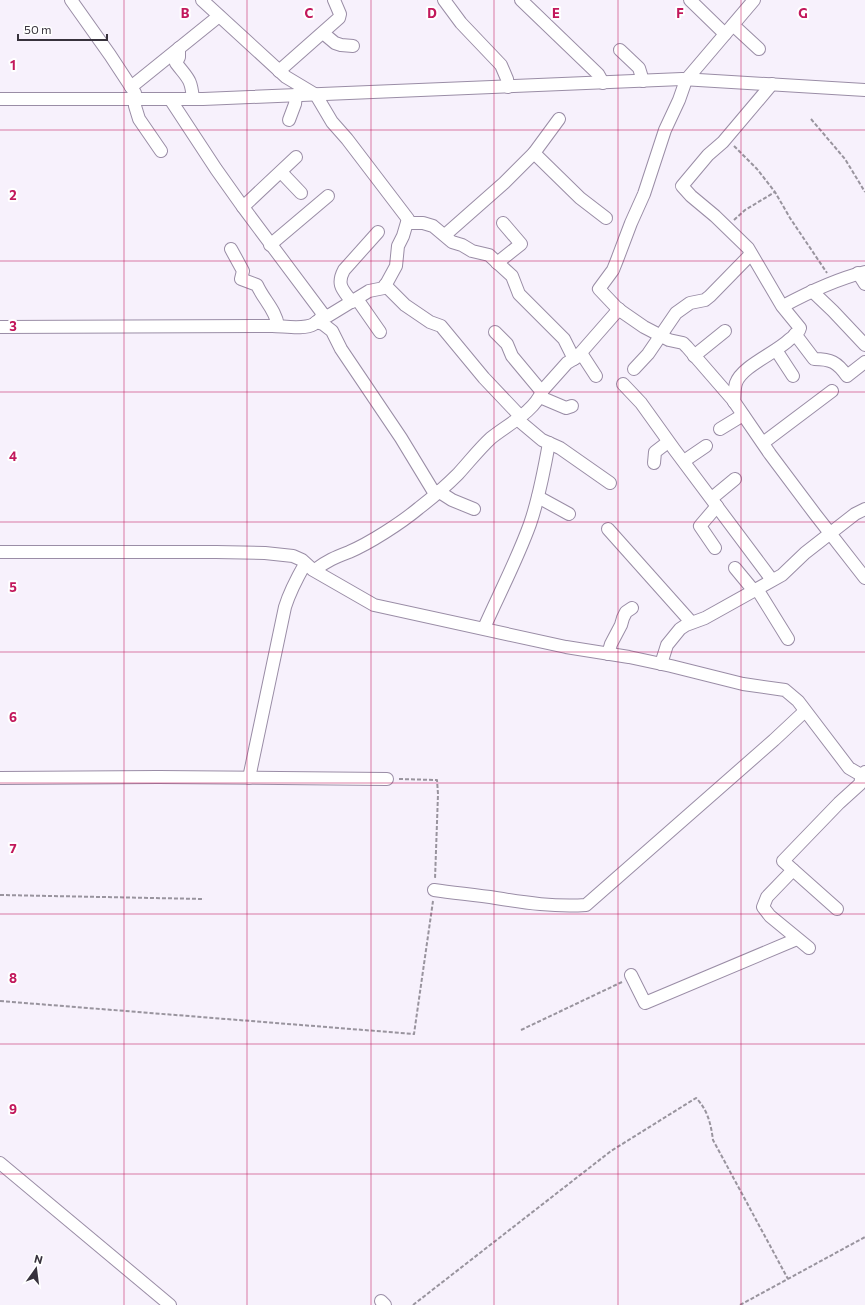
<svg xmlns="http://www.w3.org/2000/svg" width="865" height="1305" font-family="Commissioner,sans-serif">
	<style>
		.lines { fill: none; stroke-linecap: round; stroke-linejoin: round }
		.street-casing { stroke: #9a8da6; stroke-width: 14 }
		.path { stroke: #99949e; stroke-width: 2; stroke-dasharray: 4 2; stroke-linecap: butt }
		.street { stroke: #fff; stroke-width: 12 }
		.grid { fill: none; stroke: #c2185b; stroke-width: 1; stroke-opacity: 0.55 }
		.grid-label { font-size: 13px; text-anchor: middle; font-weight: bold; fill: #c2185b; stroke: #fff; stroke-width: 4; stroke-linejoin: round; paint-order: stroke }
	</style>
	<rect width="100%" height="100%" fill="#f7f1fc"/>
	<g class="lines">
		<defs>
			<g id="street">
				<path d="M71 0 110 55 135 93V106L139 119 161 151"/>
				<path d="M202 0 286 77 316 95 332 122 347 139 408 219 403 236 398 246 396 266 384 288 369 291 328 316 323 314"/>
				<path d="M444 0 461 23 501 65 507 79 508 87"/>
				<path d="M521 0 598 74 603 83"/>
				<path d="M690 0 725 34"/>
				<path d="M754 0 686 80 679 100 665 130 644 194 631 223 617 260 613 270 599 289 618 309 644 327 669 340 683 343 687 347 733 400 770 454 815 514 865 578"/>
				<path d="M733 25 759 49"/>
				<path d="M323 33 335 43 341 45 353 46"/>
				<path d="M179 48V57L176 63C188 79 191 78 193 99"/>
				<path d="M620 50 639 68 643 81"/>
				<path d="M279 71 339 18 340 14 334 0"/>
				<path d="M131 87 219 16"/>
				<path d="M0 99H203L682 79 865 90"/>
				<path d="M289 120 295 104 296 95"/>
				<path d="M534 153 580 198 606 218"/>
				<path d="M281 172 301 193"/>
				<path d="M243 207 296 157"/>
				<path d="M407 223H423L433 226 452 242 462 245 472 251 489 255 512 276 519 294 564 339 574 359"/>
				<path d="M445 235 504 183 534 153 559 119"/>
				<path d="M270 245 328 196"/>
				<path d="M231 249 243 271 241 279 257 285C263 299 276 310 278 326"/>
				<path d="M497 263 521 244 503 223"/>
				<path d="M858 273 865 284"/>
				<path d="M385 285 405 305 430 322 441 326 484 378 520 416"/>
				<path d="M812 291 833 311 865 345"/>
				<path d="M357 299 380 332"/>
				<path d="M352 302C343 290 336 285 344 270L378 232"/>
				<path d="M783 306C809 292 836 279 865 272"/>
				<path d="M316 322 323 324 332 331 341 349 401 438 435 494"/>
				<path d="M0 327 272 326C284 326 304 330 314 324 318 322 321 318 323 314L243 207 216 169 170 99"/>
				<path d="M495 332 507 344 512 356 542 392"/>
				<path d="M795 334 814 359C831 359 837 362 847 376L865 362"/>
				<path d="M776 350 793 376"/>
				<path d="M581 353 596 376"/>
				<path d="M694 356 725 331"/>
				<path d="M634 369 648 354 676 313 690 303 705 300 710 296 751 254"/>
				<path d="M623 384 641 403 674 449 772 580"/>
				<path d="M540 397 566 408 572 406"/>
				<path d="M734 402C735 396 734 389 736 383 742 366 776 353 790 339 794 336 799 333 800 328L782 306 748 248 715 216 691 196 682 186 708 155 723 142 772 84"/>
				<path d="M517 419 542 440 560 448 610 483"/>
				<path d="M720 429 743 415"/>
				<path d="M763 443 832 391"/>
				<path d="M684 461 706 446"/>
				<path d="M654 463 655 452 668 442"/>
				<path d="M438 491 452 500 474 509"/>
				<path d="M538 497 569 514"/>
				<path d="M712 498 735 479"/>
				<path d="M608 529 691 622"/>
				<path d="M715 548 700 526 717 506"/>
				<path d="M0 552H216L265 553 293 556 302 560 313 570 374 605 566 647 629 657 671 666 743 684 785 690 798 701 849 768 861 775 865 772"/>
				<path d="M735 568 754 591"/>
				<path d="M315 570C326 561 336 557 349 552 370 543 401 523 419 508 432 498 446 486 458 474 469 462 479 449 491 438 507 425 535 411 542 391L567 363 577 357 619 309"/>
				<path d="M757 589 788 639"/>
				<path d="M484 628C499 594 517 560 530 524 539 498 544 471 549 443"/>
				<path d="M608 654 611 644 621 625 623 618 626 612 632 608"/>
				<path d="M661 664 667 645 680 629 686 625 705 618 782 575 805 553 855 514 865 509"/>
				<path d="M0 778 158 777 387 779"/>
				<path d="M249 778 285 607C290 591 297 578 305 564"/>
				<path d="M793 870 767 897 763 907 770 916 809 948"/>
				<path d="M434 890C455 893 476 895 496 898 526 903 555 907 586 905L774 740 805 711"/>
				<path d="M837 909 783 861 839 803 860 784 862 775"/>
				<path d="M631 975 645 1003 797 939"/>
				<path d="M0 1163 170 1305"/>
				<path d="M381 1301 385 1305"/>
			</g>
		</defs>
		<use href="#street" class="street-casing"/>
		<g class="path">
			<path d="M811 119 845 159 865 192"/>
			<path d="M734 146 757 169 775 192 790 218 827 273"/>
			<path d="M734 220 745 210 775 192"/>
			<path d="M399 779 437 780 438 794 435 879"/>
			<path d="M0 895 204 899"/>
			<path d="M0 1001 414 1034 433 901"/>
			<path d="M521 1030 622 982"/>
			<path d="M413 1305 611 1151 696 1098C708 1110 711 1125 713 1140L788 1279"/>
			<path d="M740 1305 865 1237"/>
		</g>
		<use href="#street" class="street"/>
	</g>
	<path class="grid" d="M124 0V1305M247 0V1305M371 0V1305M494 0V1305M618 0V1305M741 0V1305M0 130H865M0 261H865M0 392H865M0 522H865M0 652H865M0 783H865M0 914H865M0 1044H865M0 1174H865"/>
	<g class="grid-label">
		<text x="185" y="18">B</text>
		<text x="309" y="18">C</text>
		<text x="432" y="18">D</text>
		<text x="556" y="18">E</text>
		<text x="680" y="18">F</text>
		<text x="803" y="18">G</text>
		<text x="13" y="70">1</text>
		<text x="13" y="200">2</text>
		<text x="13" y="331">3</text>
		<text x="13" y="461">4</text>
		<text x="13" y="592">5</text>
		<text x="13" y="722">6</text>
		<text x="13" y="853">7</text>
		<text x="13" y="983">8</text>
		<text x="13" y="1114">9</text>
	</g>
	<g transform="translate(36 1269) rotate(14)" stroke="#ffffff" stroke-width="3" paint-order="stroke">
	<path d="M0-3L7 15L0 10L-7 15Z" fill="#37323c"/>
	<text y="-6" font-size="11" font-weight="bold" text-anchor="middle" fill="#37323c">N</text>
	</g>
	<path d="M18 34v6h89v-6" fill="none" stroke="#37323c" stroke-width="2"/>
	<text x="24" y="34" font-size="12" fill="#37323c" stroke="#ffffff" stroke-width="3" paint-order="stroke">50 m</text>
</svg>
